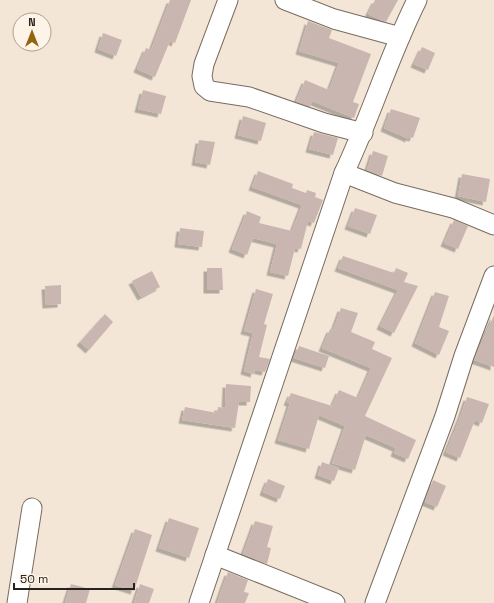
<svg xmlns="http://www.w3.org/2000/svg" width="494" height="603" font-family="'Space Grotesk',sans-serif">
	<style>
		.building { fill: #cab6b1; filter: url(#shadow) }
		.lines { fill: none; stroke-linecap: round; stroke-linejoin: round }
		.street-casing { stroke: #786c5f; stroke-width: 21 }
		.street { stroke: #fff; stroke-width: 19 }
	</style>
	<defs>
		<filter id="shadow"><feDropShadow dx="-3.5" dy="3.5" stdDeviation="0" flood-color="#0004"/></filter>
	</defs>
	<rect width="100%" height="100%" fill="#f3e6d7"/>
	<g class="building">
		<path d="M170 0H191L175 43 170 41 155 77 137 69 146 48 151 50Z"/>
		<path d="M375 0H398L386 22 368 14Z"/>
		<path d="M308 21 332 30 329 38 371 54 353 102 359 104 354 118 312 101 310 107 296 102 305 80 329 90 339 63 299 51Z"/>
		<path d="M103 33 122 40 116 56 98 49Z"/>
		<path d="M422 47 435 53 428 70 414 64Z"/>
		<path d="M143 90 166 96 161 114 138 109Z"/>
		<path d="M391 109 420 118 413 138 409 137V139L384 128Z"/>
		<path d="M243 116 266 123 261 141 238 135Z"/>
		<path d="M314 132 338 138 333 155 309 149Z"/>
		<path d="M199 140 215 142 210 165 195 162Z"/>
		<path d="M373 151 388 156 382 176 367 170Z"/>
		<path d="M258 171 293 184 292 188 306 193 307 190 316 193 315 197 323 200 314 223 308 221 301 249 295 248 288 276 270 272 277 244 253 238 247 255 232 249 247 211 261 217 259 223 292 231 302 205 252 187Z"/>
		<path d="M462 174 490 179 486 202 458 196Z"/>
		<path d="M355 208 377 215 370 234 348 226Z"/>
		<path d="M454 220 468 226 458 249 444 243Z"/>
		<path d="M180 228 204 231 202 247 178 244Z"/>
		<path d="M343 256 394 273 396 268 408 273 404 282 418 286 394 333 380 326 398 290 338 268Z"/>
		<path d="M207 268H222L223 290H207Z"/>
		<path d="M152 271 160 287 141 297 132 281Z"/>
		<path d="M61 285V304L46 305 45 286Z"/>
		<path d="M256 289 273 294 264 324 267 325 259 357 270 359 265 372 255 370 254 374 244 371 253 333 244 331Z"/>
		<path d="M435 292 449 296 439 327 449 331 439 355 415 343Z"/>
		<path d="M341 308 358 313 351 332 375 342 372 349 392 358 365 416 416 440 408 459 394 453 396 448 366 435 355 470 332 463 345 426 319 415 309 449 278 440 290 403 287 402 291 393 332 406 339 390 358 398 371 368 322 348 330 329 333 330Z"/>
		<path d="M105 314 113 322 89 350 80 342Z"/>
		<path d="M494 315V367L474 360Z"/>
		<path d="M299 346 329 356 325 368 294 358Z"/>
		<path d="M226 384 251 386 250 402H239L235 428 182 420 185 407 217 413 218 407 225 408Z"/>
		<path d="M467 397 489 404 482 423 475 420 460 458 446 452 461 415Z"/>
		<path d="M322 462 339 468 334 481 318 475Z"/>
		<path d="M268 479 285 486 280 499 263 492Z"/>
		<path d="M433 480 446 486 437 507 425 502Z"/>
		<path d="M169 518 199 528 189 558 159 548Z"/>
		<path d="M255 521 273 526 267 547 271 548 267 564 243 554Z"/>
		<path d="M135 529 152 535 134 591 115 585Z"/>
		<path d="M228 572 248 580 244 592 249 593 245 603H217Z"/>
		<path d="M71 584 90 589 86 603H65Z"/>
		<path d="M140 584 154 589 149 603H134Z"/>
	</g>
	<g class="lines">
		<defs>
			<g id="street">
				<path d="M228 0 204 64 202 76 204 86 210 91 249 97 324 123 363 133"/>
				<path d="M285 0 334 19 400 37"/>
				<path d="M344 173 395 193 453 208 494 225"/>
				<path d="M215 555 335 603"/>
				<path d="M17 603 32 508"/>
				<path d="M199 603 344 173C371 116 389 56 417 0"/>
				<path d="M375 603 445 416 464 356 494 276"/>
			</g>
		</defs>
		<use href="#street" class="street-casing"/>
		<use href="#street" class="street"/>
	</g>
	<g transform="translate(32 32)"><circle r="19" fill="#fef3e7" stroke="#a89f96"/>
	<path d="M0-3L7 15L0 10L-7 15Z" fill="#91650f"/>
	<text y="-6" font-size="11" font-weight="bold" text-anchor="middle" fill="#27221d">N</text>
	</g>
	<path d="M14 583v6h120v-6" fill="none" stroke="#27221d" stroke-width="2"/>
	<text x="20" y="583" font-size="12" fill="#27221d" stroke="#fef3e7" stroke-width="3" paint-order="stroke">50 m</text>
</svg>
